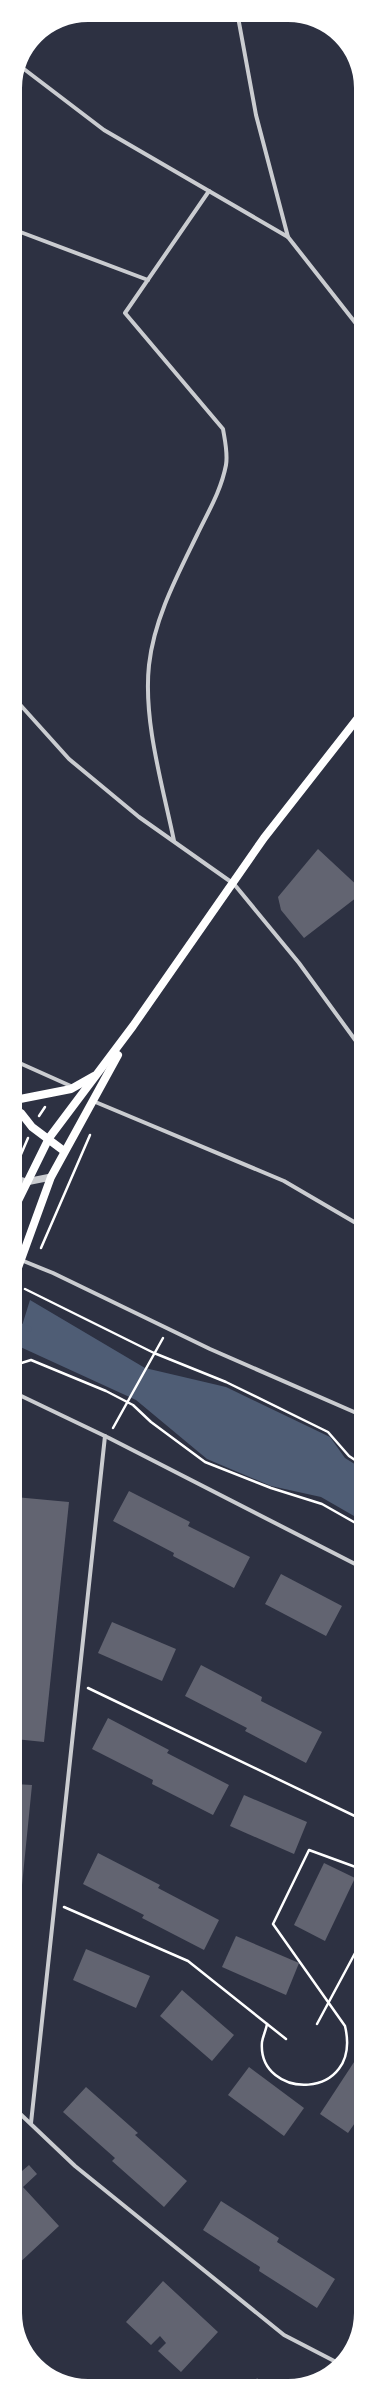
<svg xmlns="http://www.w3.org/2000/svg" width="376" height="2401" font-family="'Space Grotesk',sans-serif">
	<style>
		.water { fill: #4f5d75 }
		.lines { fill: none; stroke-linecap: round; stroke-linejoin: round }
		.stream { stroke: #4f5d75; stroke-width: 5.5 }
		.building { fill: #626471 }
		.path { stroke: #fff; stroke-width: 2.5 }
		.minor { stroke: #caccd0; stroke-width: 4 }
		.tertiary { stroke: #caccd0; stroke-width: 7 }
		.secondary { stroke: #fff; stroke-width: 8 }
	</style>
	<rect width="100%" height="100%" fill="#2d3142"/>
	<path class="water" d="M30 1300 145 1368 226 1387 330 1437 345 1458 361 1468V1520L321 1497 271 1486 207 1459 136 1400 16 1345Z"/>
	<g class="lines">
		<path class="stream" d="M15 1324 29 1329"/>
	</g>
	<g class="building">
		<path d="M318 849 361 889V894L304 938 281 910 278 897Z"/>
		<path d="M129 1491 190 1522 188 1526 250 1557 234 1588 173 1556 174 1553 113 1521Z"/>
		<path d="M15 1497 69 1502 44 1742 15 1739Z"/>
		<path d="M281 1574 342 1606 326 1636 265 1604Z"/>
		<path d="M112 1622 176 1649 162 1681 98 1653Z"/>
		<path d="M201 1665 262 1697 261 1701 322 1732 306 1763 245 1731 247 1728 185 1696Z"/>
		<path d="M108 1718 169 1750 167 1753 229 1785 213 1815 152 1784 153 1780 92 1749Z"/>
		<path d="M15 1784 32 1785 16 1945H15Z"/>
		<path d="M244 1795 307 1822 294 1854 230 1826Z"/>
		<path d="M98 1853 160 1885 158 1888 219 1920 204 1950 142 1918 144 1915 83 1884Z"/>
		<path d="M324 1863 355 1878 325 1941 294 1925Z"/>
		<path d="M236 1936 299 1963 286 1995 222 1967Z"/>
		<path d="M86 1949 150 1976 136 2008 73 1980Z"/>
		<path d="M182 1990 234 2035 212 2061 160 2016Z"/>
		<path d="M358 2056 361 2058V2114L348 2133 320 2114Z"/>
		<path d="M249 2067 304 2108 284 2136 228 2095Z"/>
		<path d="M86 2087 138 2133 135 2135 187 2181 164 2207 112 2161 115 2158 63 2112Z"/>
		<path d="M15 2164 22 2171 29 2165 37 2174 23 2187 59 2226 16 2266Z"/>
		<path d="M221 2201 279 2238 277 2242 335 2279 317 2308 259 2271 260 2267 203 2230Z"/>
		<path d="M163 2281 218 2332 181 2372 158 2351 166 2343 160 2336 151 2345 126 2322Z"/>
		<path d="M257 2378 267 2386 252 2385Z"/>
	</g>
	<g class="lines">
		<g class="path">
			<path d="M39 1116 45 1107"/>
			<path d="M16 1166 28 1138"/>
			<path d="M41 1248 90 1135"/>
			<path d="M25 1289 154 1353 226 1382 328 1432 349 1456 361 1464"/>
			<path d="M15 1365 31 1360 106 1391 133 1405 151 1422 205 1462 271 1488 322 1504 361 1526"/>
			<path d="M113 1428 163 1338"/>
			<path d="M88 1688 361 1819"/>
			<path d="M64 1907 188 1961 286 2039"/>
			<path d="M267 2024C266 2030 263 2036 262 2042 257 2101 363 2102 345 2026L273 1924 309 1850 361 1869"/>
			<path d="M317 2024 361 1942"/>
		</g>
		<g class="minor">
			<path d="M238 17 256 115 288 237"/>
			<path d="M20 66 104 130 288 237 361 330"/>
			<path d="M15 230 148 280"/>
			<path d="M15 699 69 759 139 817 234 884 299 963 361 1048"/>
			<path d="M174 841C163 787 143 721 149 665 154 619 177 576 197 535 208 512 221 491 226 465 228 453 225 441 223 429L125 313 209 191"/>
			<path d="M15 1061 73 1087"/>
			<path d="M93 1101 284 1181 361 1226"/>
			<path d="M21 1260 53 1273 210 1349 361 1415"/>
			<path d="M15 1393 109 1438 361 1567"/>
			<path d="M15 2109 75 2166 284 2335 340 2364"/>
			<path d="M31 2123 105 1436"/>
		</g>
		<path class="tertiary" d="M15 1179 26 1182 51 1177"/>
		<g class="secondary">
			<path d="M15 1100 71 1089 94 1076"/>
			<path d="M15 1110 21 1113 32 1127 64 1151"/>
			<path d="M15 1207 49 1138 133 1026 264 838 361 714"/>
			<path d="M15 1276 51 1177 118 1055"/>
		</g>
	</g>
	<path d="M0 0H376V2401H0ZM88 22H288A66 66 0 0 1 354 88V2313A66 66 0 0 1 288 2379H88A66 66 0 0 1 22 2313V88A66 66 0 0 1 88 22Z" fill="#fff" fill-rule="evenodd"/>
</svg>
